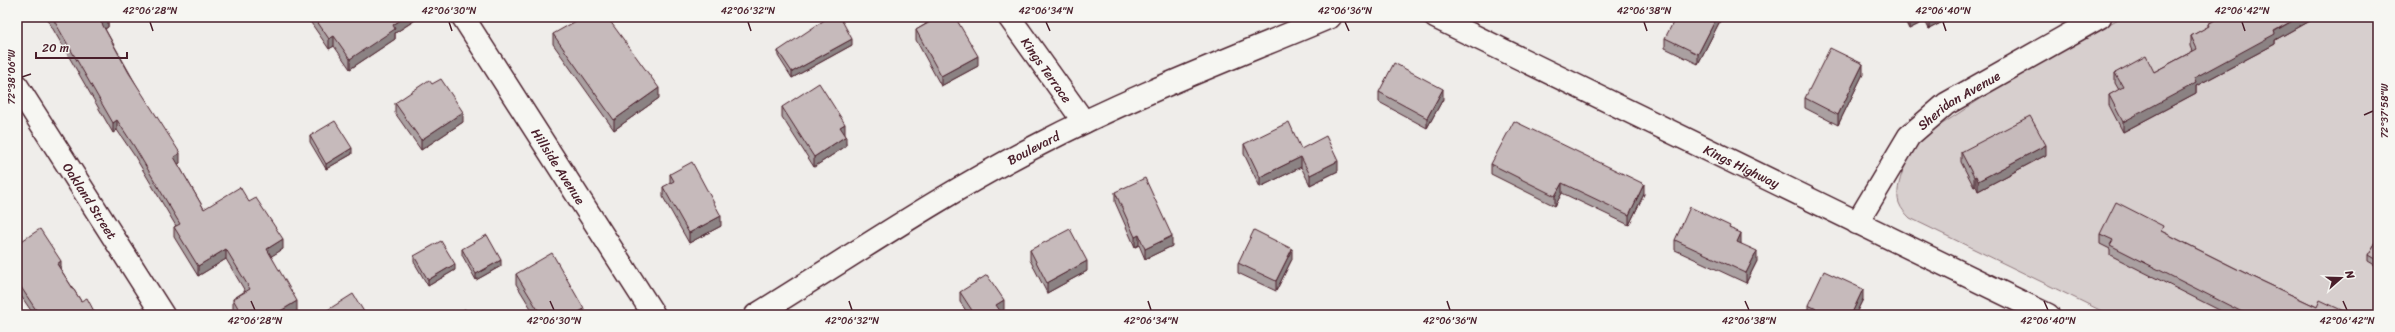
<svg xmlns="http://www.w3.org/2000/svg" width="2395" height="332" font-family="Sriracha,sans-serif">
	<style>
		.green { fill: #d7cfce; stroke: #90777c }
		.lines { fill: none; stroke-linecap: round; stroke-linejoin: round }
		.minor-casing { stroke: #4a1f2b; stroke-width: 25 }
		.secondary-casing { stroke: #4a1f2b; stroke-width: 25 }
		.minor { stroke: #f6f6f2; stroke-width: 22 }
		.secondary { stroke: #f6f6f2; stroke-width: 22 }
		.wall { fill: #aaa0a1; stroke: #4a1f2b }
		.shaded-wall { fill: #8b8283; stroke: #4a1f2b }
		.building { fill: #c6babb; stroke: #4a1f2b }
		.ticks { fill: none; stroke: #4a1f2b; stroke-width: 1.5 }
		.labels { text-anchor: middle; stroke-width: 3.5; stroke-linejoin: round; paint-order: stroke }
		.street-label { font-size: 13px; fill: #4a1f2b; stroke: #f6f6f2 }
		.neatline { fill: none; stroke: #4a1f2b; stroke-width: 1.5 }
		.ticks-label { font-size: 10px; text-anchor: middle; fill: #4a1f2b }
	</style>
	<rect width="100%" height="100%" fill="#efedea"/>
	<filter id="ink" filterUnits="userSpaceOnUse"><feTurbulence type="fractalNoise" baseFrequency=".025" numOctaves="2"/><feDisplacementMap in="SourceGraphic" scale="8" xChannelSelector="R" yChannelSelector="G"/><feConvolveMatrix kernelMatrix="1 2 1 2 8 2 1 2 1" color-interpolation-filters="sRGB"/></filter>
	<g filter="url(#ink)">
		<path class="green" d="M2122 17H2378V315H2110L1910 218C1906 214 1901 209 1899 203 1893 185 1910 152 1921 138L2026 69Z"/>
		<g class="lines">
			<defs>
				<g id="minor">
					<path id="s1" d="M463 17 654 315"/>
					<path id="s2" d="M1009 17 1084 122"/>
					<path id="s3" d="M17 86 163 315"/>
					<path id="s4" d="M1857 223 1909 136 1946 104 2100 17"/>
				</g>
				<g id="secondary">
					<path id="s5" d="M1435 17 2048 315"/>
					<path id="s6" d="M756 315C850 257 942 194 1040 144 1134 95 1233 58 1330 17"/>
				</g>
			</defs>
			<use href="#minor" class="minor-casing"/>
			<use href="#secondary" class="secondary-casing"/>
			<use href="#minor" class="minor"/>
			<use href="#secondary" class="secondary"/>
		</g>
		<g class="wall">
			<path d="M46 17H108V27L105 29 180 163 178 164 204 209 249 202 283 249 271 256 297 311 290 315H236L233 309V299L245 291 226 259 198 276 174 237V227L176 226 134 155 117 130 113 133Z"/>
			<path d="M307 17H420L395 33V39L350 69 334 46 329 49Z"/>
			<path d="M926 17H955L978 66 941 86 916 40V30L926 24Z"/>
			<path d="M1722 17 1698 64 1665 48V38Z"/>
			<path d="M1903 17H1952L1929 29 1925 21 1909 29Z"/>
			<path d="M2220 17H2316L2275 40V44L2196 86V93L2123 132 2109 105V95L2119 90 2115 83V73L2154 72 2193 51 2191 46V36L2208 27V24Z"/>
			<path d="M553 34 659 98 614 130 553 44Z"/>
			<path d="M852 45 792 78 778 56V51Z"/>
			<path d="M1863 74 1838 125 1805 108V98Z"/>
			<path d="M432 84 463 122 421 150 395 113V103Z"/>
			<path d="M1379 92 1443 99 1427 128 1379 102Z"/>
			<path d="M782 107 845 134 846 146 814 167 782 117Z"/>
			<path d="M310 136 352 154 326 169 310 142Z"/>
			<path d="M1244 144 1301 149 1338 171 1310 185 1301 167 1260 187 1244 154Z"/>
			<path d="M1961 152 2046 155 1978 191 1976 186 1974 187 1961 162Z"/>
			<path d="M1491 164 1644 194 1629 225 1562 193 1555 206 1491 174Z"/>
			<path d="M670 174 721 226 689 243 663 197V187L670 184Z"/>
			<path d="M1115 192 1172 246 1145 259 1139 245 1135 247 1115 202Z"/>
			<path d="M1730 228 1741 243V244L1757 261 1746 283 1675 250V240Z"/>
			<path d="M2163 232 2249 275 2317 307 2352 315H2229L2110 255V249L2100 244V234Z"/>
			<path d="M2378 239V267L2368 261V255Z"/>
			<path d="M17 244 61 270 81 301 96 315H34L17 290Z"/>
			<path d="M462 249 501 266 476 280 462 255Z"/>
			<path d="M1030 250 1087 271 1047 293 1030 260Z"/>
			<path d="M414 256 455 270 428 286 414 262Z"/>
			<path d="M1292 259 1276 291 1238 273V263Z"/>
			<path d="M516 274 584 315H535L516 284Z"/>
			<path d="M960 292 1004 310 1001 312 1003 315H969L960 302Z"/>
			<path d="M1863 299 1855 315H1808V305Z"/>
		</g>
		<g class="shaded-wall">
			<path d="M108 17V27L101 31V22Z"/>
			<path d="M405 17H420L395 33V39L350 69V59L393 25Z"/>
			<path d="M1717 17H1722L1698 64V54Z"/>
			<path d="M1912 17H1925V21L1909 29V19Z"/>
			<path d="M1933 17H1952L1929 29V19Z"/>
			<path d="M2299 17H2316L2275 40V44L2196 86V93L2123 132V122L2194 78Z"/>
			<path d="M334 36V46L329 49V39Z"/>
			<path d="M852 39V45L792 78V72Z"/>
			<path d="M978 56V66L941 86V76Z"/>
			<path d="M1863 64V74L1838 125V115Z"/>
			<path d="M659 88V98L614 130V120Z"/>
			<path d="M1443 89V99L1427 128V118Z"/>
			<path d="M463 112V122L421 150V140Z"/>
			<path d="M117 120V130L113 133V123Z"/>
			<path d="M845 124V134L840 137V127Z"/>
			<path d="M846 136V146L814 167V157Z"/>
			<path d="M2046 145V155L1978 191V181Z"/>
			<path d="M352 148V154L326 169V164Z"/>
			<path d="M180 153V163L174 167V157Z"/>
			<path d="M1301 157V167L1260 187V177Z"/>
			<path d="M1338 161V171L1310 185V175Z"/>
			<path d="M1976 176V186L1974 187V177Z"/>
			<path d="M1562 183V193L1555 206V196Z"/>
			<path d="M1644 184V194L1629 225V215Z"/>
			<path d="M721 216V226L689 243V233Z"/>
			<path d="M1741 233V243L1737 252V242Z"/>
			<path d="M1139 235V245L1135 247V237Z"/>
			<path d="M1172 236V246L1145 259V249Z"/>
			<path d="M283 239V249L267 259V249Z"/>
			<path d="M226 249V259L198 276V266Z"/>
			<path d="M1292 249V259L1276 291V281Z"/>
			<path d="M1757 251V261L1746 283V273Z"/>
			<path d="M501 260V266L476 280V274Z"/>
			<path d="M61 261V270L57 264Z"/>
			<path d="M1087 261V271L1047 293V283Z"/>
			<path d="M455 264V270L428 286V280Z"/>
			<path d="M1863 289V299L1855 315H1851Z"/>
			<path d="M1004 300V310L996 315V305Z"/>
			<path d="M297 301V311L290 315H274Z"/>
			<path d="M584 309V315H574Z"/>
		</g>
		<g class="building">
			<path d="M52 17H108L101 22 129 73 180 153 174 157 204 209 240 187 249 202 256 198 283 239 267 249 297 301 274 315H242L233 299 250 289 226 249 198 266 174 227 180 224 134 146 117 120 113 123Z"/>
			<path d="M314 17H405L393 25 395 29 350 59 334 36 329 39Z"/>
			<path d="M583 17H607L659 88 614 120 553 34Z"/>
			<path d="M829 17H840L852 39 792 72 778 51Z"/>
			<path d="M927 17H955L978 56 941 76 916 30 930 22Z"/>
			<path d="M1676 17H1717L1698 54 1665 38Z"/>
			<path d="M1928 17H1933L1929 19Z"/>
			<path d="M2220 17H2299L2274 31 2275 34 2194 78 2196 83 2123 122 2109 95 2123 87 2115 73 2146 56 2154 72 2197 49 2191 36 2209 26 2208 24Z"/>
			<path d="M1830 48 1863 64 1838 115 1805 98Z"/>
			<path d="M1394 63 1443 89 1427 118 1379 92Z"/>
			<path d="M441 79 463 112 421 140 395 103 429 80 432 84Z"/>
			<path d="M819 83 845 124 840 127 846 136 814 157 782 107Z"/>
			<path d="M2030 116 2046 145 1978 181 1976 176 1974 177 1961 152Z"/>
			<path d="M335 121 352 148 326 164 310 136Z"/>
			<path d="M1514 121 1644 184 1629 215 1562 183 1555 196 1491 164Z"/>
			<path d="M1289 122 1301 149 1326 136 1338 161 1310 175 1301 157 1260 177 1244 144Z"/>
			<path d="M692 162 721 216 689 233 663 187 674 181 670 174Z"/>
			<path d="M1145 178 1172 236 1145 249 1139 235 1135 237 1115 192Z"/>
			<path d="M2116 202 2163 226 2161 231 2249 275 2317 307 2320 300 2352 315H2248L2110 245 2113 240 2100 234Z"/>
			<path d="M1690 207 1730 226 1729 228 1741 233 1737 242 1757 251 1746 273 1675 240Z"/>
			<path d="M40 229 61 261 57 264 81 301 87 298 96 315H35L38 313 17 281V244Z"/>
			<path d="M1070 229 1087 261 1047 283 1030 250Z"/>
			<path d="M1254 230 1292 249 1276 281 1238 263Z"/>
			<path d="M487 235 501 260 476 274 462 249Z"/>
			<path d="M2378 239V261L2368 255Z"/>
			<path d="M441 241 455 264 428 280 414 256Z"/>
			<path d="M552 253 584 309 574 315H541L516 274Z"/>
			<path d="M1824 271 1863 289 1851 315H1829L1808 305Z"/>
			<path d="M987 275 1004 300 996 305 1003 315H975L960 292Z"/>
			<path d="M353 294 366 315H328L326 311Z"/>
			<path d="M465 309 469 315H455Z"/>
		</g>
	</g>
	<path class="ticks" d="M150 22 153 31M449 22 452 31M748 22 751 31M1046 22 1050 31M1345 22 1349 31M1644 22 1647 31M1943 22 1946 31M2242 22 2245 31M22 77 31 74M2364 115 2373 111M251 301 255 310M550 301 554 310M849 301 852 310M1148 301 1151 310M1447 301 1450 310M1745 301 1749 310M2044 301 2048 310M2343 301 2347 310"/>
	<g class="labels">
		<g class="street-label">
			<text dy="5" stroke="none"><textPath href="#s2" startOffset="65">Kings Terrace</textPath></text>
			<text dy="5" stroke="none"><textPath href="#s4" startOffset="163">Sheridan Avenue</textPath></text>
			<text dy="5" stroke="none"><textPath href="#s6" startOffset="324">Boulevard</textPath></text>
			<text dy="5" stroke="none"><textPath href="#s1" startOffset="177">Hillside Avenue</textPath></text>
			<text dy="5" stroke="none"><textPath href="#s5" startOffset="341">Kings Highway</textPath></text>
			<text dy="5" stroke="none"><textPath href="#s3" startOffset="136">Oakland Street</textPath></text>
		</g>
	</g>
	<rect width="2395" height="332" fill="none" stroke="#f6f6f2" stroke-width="44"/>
	<g transform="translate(2341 278) rotate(70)" stroke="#f6f6f2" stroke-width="3" paint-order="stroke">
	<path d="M0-3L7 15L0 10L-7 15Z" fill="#4a1f2b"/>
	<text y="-6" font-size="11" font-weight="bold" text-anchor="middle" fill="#4a1f2b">N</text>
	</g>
	<path d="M36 52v6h91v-6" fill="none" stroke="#4a1f2b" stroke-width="2"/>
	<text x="42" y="52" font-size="12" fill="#4a1f2b" stroke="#f6f6f2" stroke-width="3" paint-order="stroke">20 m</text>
	<rect x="22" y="22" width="2351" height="288" class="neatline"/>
	<g class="ticks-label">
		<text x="150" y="14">42°06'28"N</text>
		<text x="449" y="14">42°06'30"N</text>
		<text x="748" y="14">42°06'32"N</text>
		<text x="1046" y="14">42°06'34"N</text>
		<text x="1345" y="14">42°06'36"N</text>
		<text x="1644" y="14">42°06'38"N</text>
		<text x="1943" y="14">42°06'40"N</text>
		<text x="2242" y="14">42°06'42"N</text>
		<text transform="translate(11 77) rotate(-90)" y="4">72°38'06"W</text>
		<text transform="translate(2384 111) rotate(-90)" y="4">72°37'58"W</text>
		<text x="255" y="324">42°06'28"N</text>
		<text x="554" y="324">42°06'30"N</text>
		<text x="852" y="324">42°06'32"N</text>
		<text x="1151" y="324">42°06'34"N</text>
		<text x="1450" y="324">42°06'36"N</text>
		<text x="1749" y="324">42°06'38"N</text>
		<text x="2048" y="324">42°06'40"N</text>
		<text x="2347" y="324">42°06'42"N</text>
	</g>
</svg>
